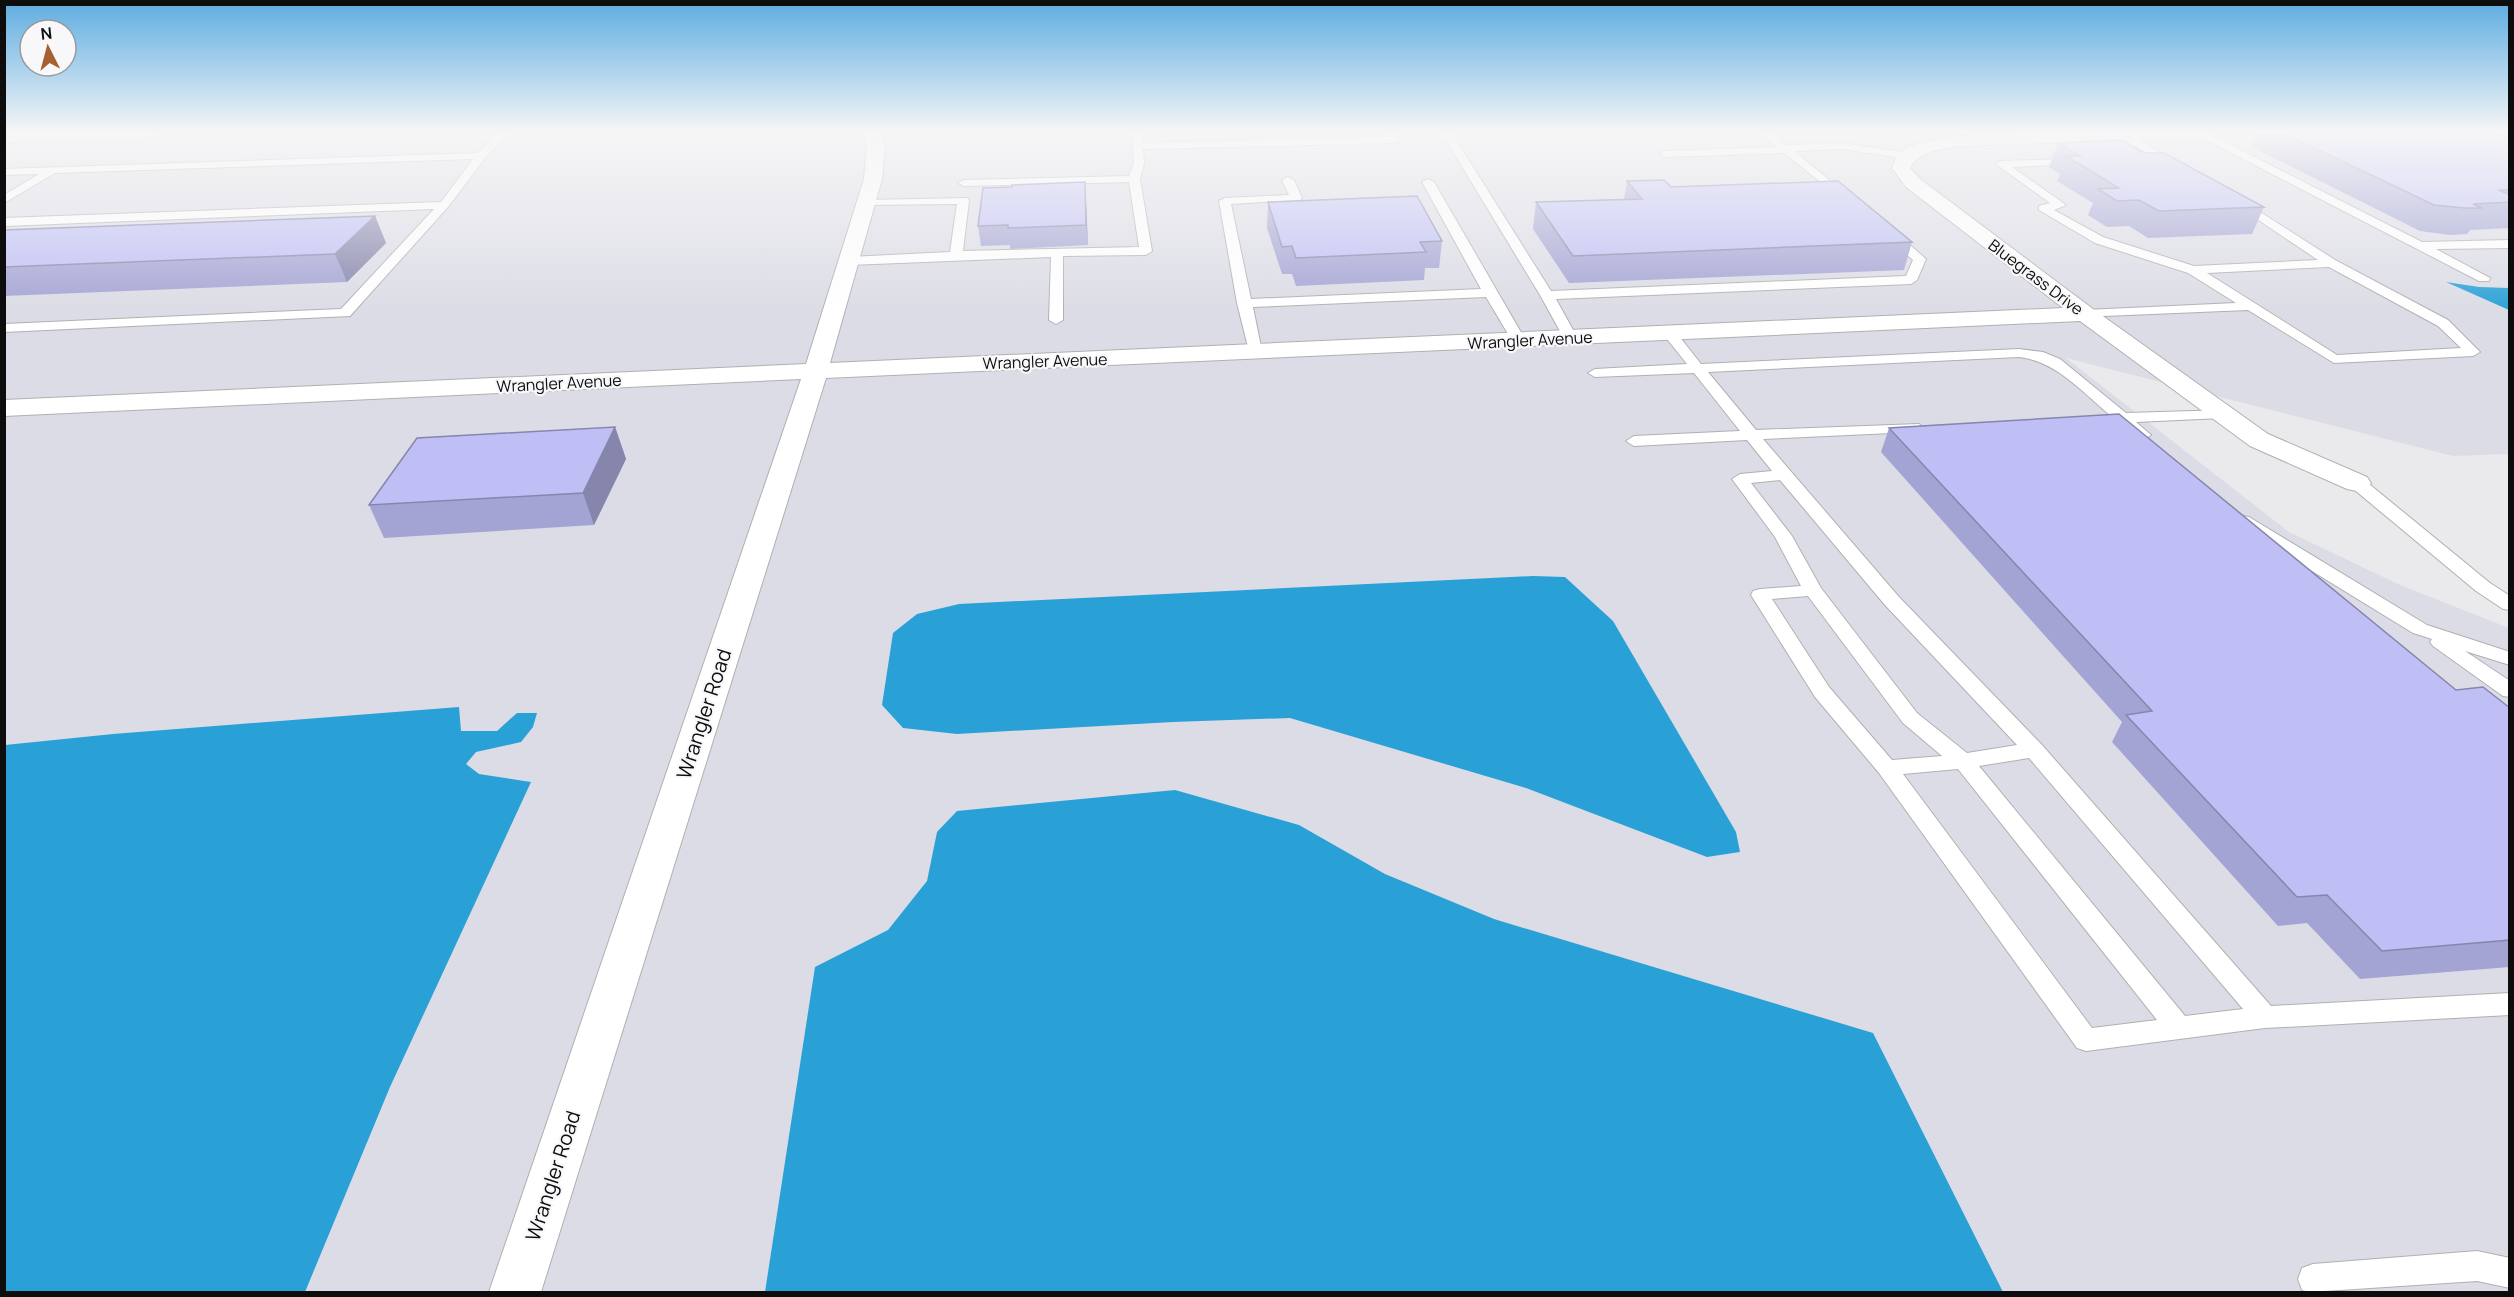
<svg xmlns="http://www.w3.org/2000/svg" width="2514" height="1297" font-family="Manrope,sans-serif">
	<style>
		.built { fill: #dcdce6 }
		.water { fill: #2aa1d6 }
		.lines { fill: none; stroke-linecap: round; stroke-linejoin: round }
		.lane-casing { stroke: #b0b0b2; stroke-width: 2 }
		.street-casing { stroke: #b0b0b2; stroke-width: 2 }
		.lane { fill: #fff; fill-rule: evenodd }
		.street { fill: #fff; fill-rule: evenodd }
		.wall { fill: #a4a4d4 }
		.shaded-wall { fill: #8686ac }
		.building { fill: #bfbff6; stroke: #8686ac; stroke-width: 1.5 }
		.labels { text-anchor: middle; stroke-width: 4.5; stroke-linejoin: round; paint-order: stroke }
		.far-street-label { font-size: 16px; fill: #0d0d0e; stroke: #f8f8fa }
		.street-label { font-size: 20px; fill: #0d0d0e; stroke: #f8f8fa }
	</style>
	<rect width="100%" height="100%" fill="#eaeaed"/>
	<path class="built" d="M5 132H2509V454L2453 456 2066 358 2289 532 2400 585 2509 628V1292H5Z"/>
	<g class="water">
		<path d="M2446 282 2479 287 2509 288V310Z"/>
		<path d="M1533 576 1565 577 1613 621 1736 832 1740 852 1707 857 1526 788 1290 718 1173 722 957 734 903 728 882 705 893 633 917 614 959 604Z"/>
		<path d="M459 707 461 731H497L517 713H537L533 727 521 742 476 752 466 764 479 774 531 782 390 1087 305 1292H5V745L113 734Z"/>
		<path d="M1175 790 1299 825 1385 874 1494 919 1873 1033 2003 1292H765L815 967 888 930 927 881 937 832 957 811Z"/>
	</g>
	<g class="lines">
		<defs>
			<g id="lane">
				<path d="M499 132H510L485 158 448 207 350 316 4 332V324L341 309 434 209 4 226V218L441 202 473 159 55 173 4 203V195L39 174 4 175V169L478 153Z"/>
				<path d="M1132 132H1142L1143 143 1388 137 1386 132H1396L1400 140 1395 143 1143 149 1144 163 1140 179 1152 251 1146 255 1063 256V320L1056 324 1049 320 1051 257 849 265 843 261 849 257 950 252 957 204 862 205V201L866 200 967 198 969 200 963 251 1139 247 1129 182 964 186 958 183 964 180 1129 176 1134 163Z"/>
				<path d="M1441 132H1451L1551 291 1906 276 1913 260 1886 237V231H1894L1926 259 1917 280 1911 284 1556 299 1578 339 1571 343 1566 342 1540 295Z"/>
				<path d="M1759 132H1771L1786 145 1843 143 1907 153 1912 156 1907 159 1843 149 1794 151 1850 197V201L1846 202 1784 153 1665 157 1660 154 1665 151 1776 147Z"/>
				<path d="M2205 132 2422 242 2510 240V248L2436 249 2490 278 2489 281H2479L2193 133Z"/>
				<path d="M2119 133H2127L2183 166 2178 169 2174 168 2119 137Z"/>
				<path d="M2076 159 2081 162 2080 164 2012 167 2066 205 2054 210 2103 237 2194 266 2318 260 2233 203 2235 201H2243L2335 260 2448 320 2480 352 2473 356 2334 363 2248 310 2080 317 2078 314 2080 311 2085 310 2236 303 2188 273 2095 243 2039 210V206L2050 203 1996 164 2001 161ZM2329 267 2438 326 2461 348 2337 355 2207 273Z"/>
				<path d="M1288 177 1294 180 1302 198 1300 200 1231 204 1251 299 1481 289 1422 182 1428 179 1434 182 1526 341 1524 344H1514L1486 297 1253 307 1262 352 1260 355H1250L1237 303 1219 201 1225 198 1289 195 1282 180Z"/>
				<path d="M1670 330 1675 331 1701 364 2019 349 2043 352 2060 359 2126 413 2227 410 2230 413 2222 418 2136 422 2151 435 2143 440C2131 437 2124 424 2112 421L2111 416C2083 393 2056 361 2019 357L1708 372 1756 430 1919 424 1922 427 1914 432 1763 439 1899 597 2042 745 2271 1006 2510 993V1015L2265 1028 2086 1051 2077 1048 1879 773 1815 697 1751 595 1753 591 1760 589 1801 586 1775 537 1732 479 1740 474 1772 471 1747 440 1634 446 1626 441 1634 436 1740 431 1694 373 1595 377 1588 373 1595 369 1687 364 1663 334ZM1780 480 1885 605 2017 745 1967 753 1917 713 1821 588 1792 536 1751 483ZM1808 596 1903 723 1942 756 1892 760 1829 687 1772 599ZM2029 758 2243 1009 2185 1016 1979 766ZM1958 769 2157 1020 2092 1028 1903 774Z"/>
				<path d="M2357 478 2363 479 2490 583 2510 596V610L2503 609 2476 591 2351 487 2349 483Z"/>
				<path d="M2243 516 2249 517 2427 625 2510 652V665L2465 651 2510 681V697L2503 696 2433 646 2430 642 2432 639 2413 633 2237 525 2234 521 2237 517Z"/>
				<path d="M2477 1251 2510 1258V1288L2477 1281 2309 1292 2302 1290 2298 1279 2302 1268 2313 1264Z"/>
			</g>
			<g id="street">
				<path d="M4 132H161L153 137 4 142Z"/>
				<path d="M863 132H881L885 145 882 179 830 363 2063 308 1906 187 1892 168C1894 163 1897 155 1901 152 1936 123 2162 132 2217 132L2209 137 1960 146C1943 149 1919 150 1910 168L1920 179 2093 309 2268 434 2367 477 2371 483 2367 489 2357 491 2347 489 2250 446 2080 321 826 378 541 1292H489L801 379 4 416V400L806 364 864 179 867 145Z"/>
			</g>
		</defs>
		<use href="#lane" class="lane-casing"/>
		<use href="#street" class="street-casing"/>
		<use href="#lane" class="lane"/>
		<use href="#street" class="street"/>
	</g>
	<g class="wall">
		<path d="M2259 132H2494L2510 139V228L2470 230 2467 234 2450 235 2420 231 2252 147Z"/>
		<path d="M2058 143 2144 153 2264 207 2252 234 2148 238 2129 226 2107 227 2088 215 2093 203 2057 181 2060 174 2049 167Z"/>
		<path d="M1627 181 1671 187 1912 242 1904 270 1569 283 1533 229 1536 202 1624 199Z"/>
		<path d="M1085 182 1088 245 1010 249V245L981 246 978 226 1012 187Z"/>
		<path d="M1268 202 1442 241 1439 268H1425L1424 280 1296 286 1292 274H1282L1267 228Z"/>
		<path d="M375 216 386 243 347 282 4 296V230Z"/>
		<path d="M615 427 626 459 594 525 384 538 369 505Z"/>
		<path d="M1889 428 2456 690 2510 708V967L2360 979 2307 923 2278 926 2112 742 2122 722 1881 452Z"/>
	</g>
	<g class="shaded-wall">
		<path d="M1085 182 1086 201 1088 245 1086 225Z"/>
		<path d="M375 216 386 243 347 282 335 254Z"/>
		<path d="M615 427 626 459 594 525 583 493Z"/>
	</g>
	<g class="building">
		<path d="M2281 132H2494L2510 139V190H2499L2510 195V202L2473 204 2482 208H2465L2434 205Z"/>
		<path d="M2121 140 2144 153H2164L2264 207 2159 211 2139 200 2117 201 2098 189 2119 188 2066 156H2080L2058 143Z"/>
		<path d="M1664 180 1671 187 1838 181 1912 242 1573 256 1536 202 1642 199 1627 181Z"/>
		<path d="M1085 182 1086 225 1008 228V225L978 226 983 188 1012 187V185Z"/>
		<path d="M1417 196 1442 241 1420 242 1426 252 1296 258 1292 246 1282 247 1268 202Z"/>
		<path d="M375 216 335 254 4 267V230Z"/>
		<path d="M2119 414 2456 690 2483 687 2510 708V940L2382 951 2327 895 2297 897 2126 715 2152 711 1889 428Z"/>
		<path d="M615 427 583 493 369 505 417 438Z"/>
	</g>
	<linearGradient id="sky" x2="0" y2="1"><stop stop-color="#5cace1"/><stop offset="0.42" stop-color="#f6f6f7"/><stop offset="1" stop-color="#f6f6f7" stop-opacity="0"/></linearGradient>
	<rect width="2514" height="314" fill="url(#sky)"/>
	<g class="labels">
		<g class="far-street-label">
			<text transform="translate(2036 277) rotate(37)" y="6">Bluegrass Drive</text>
			<text transform="translate(1530 340) rotate(-3)" y="6">Wrangler Avenue</text>
			<text transform="translate(1045 361) rotate(-2)" y="6">Wrangler Avenue</text>
			<text transform="translate(559 383) rotate(-3)" y="6">Wrangler Avenue</text>
		</g>
		<g class="street-label">
			<text transform="translate(704 714) rotate(-72)" y="7">Wrangler Road</text>
			<text transform="translate(553 1176) rotate(-72)" y="7">Wrangler Road</text>
		</g>
	</g>
	<rect width="2514" height="1297" fill="none" stroke="#0d0d0e" stroke-width="12"/>
	<g transform="translate(48 48) rotate(354)"><circle r="28" fill="#f8f8fa" stroke="#9a9a9c" stroke-width="1.5"/>
	<path d="M0-4.5L10 22L0 15L-10 22Z" fill="#a56132"/>
	<text y="-9" font-size="16" font-weight="bold" text-anchor="middle" fill="#0d0d0e">N</text>
	</g>
</svg>
